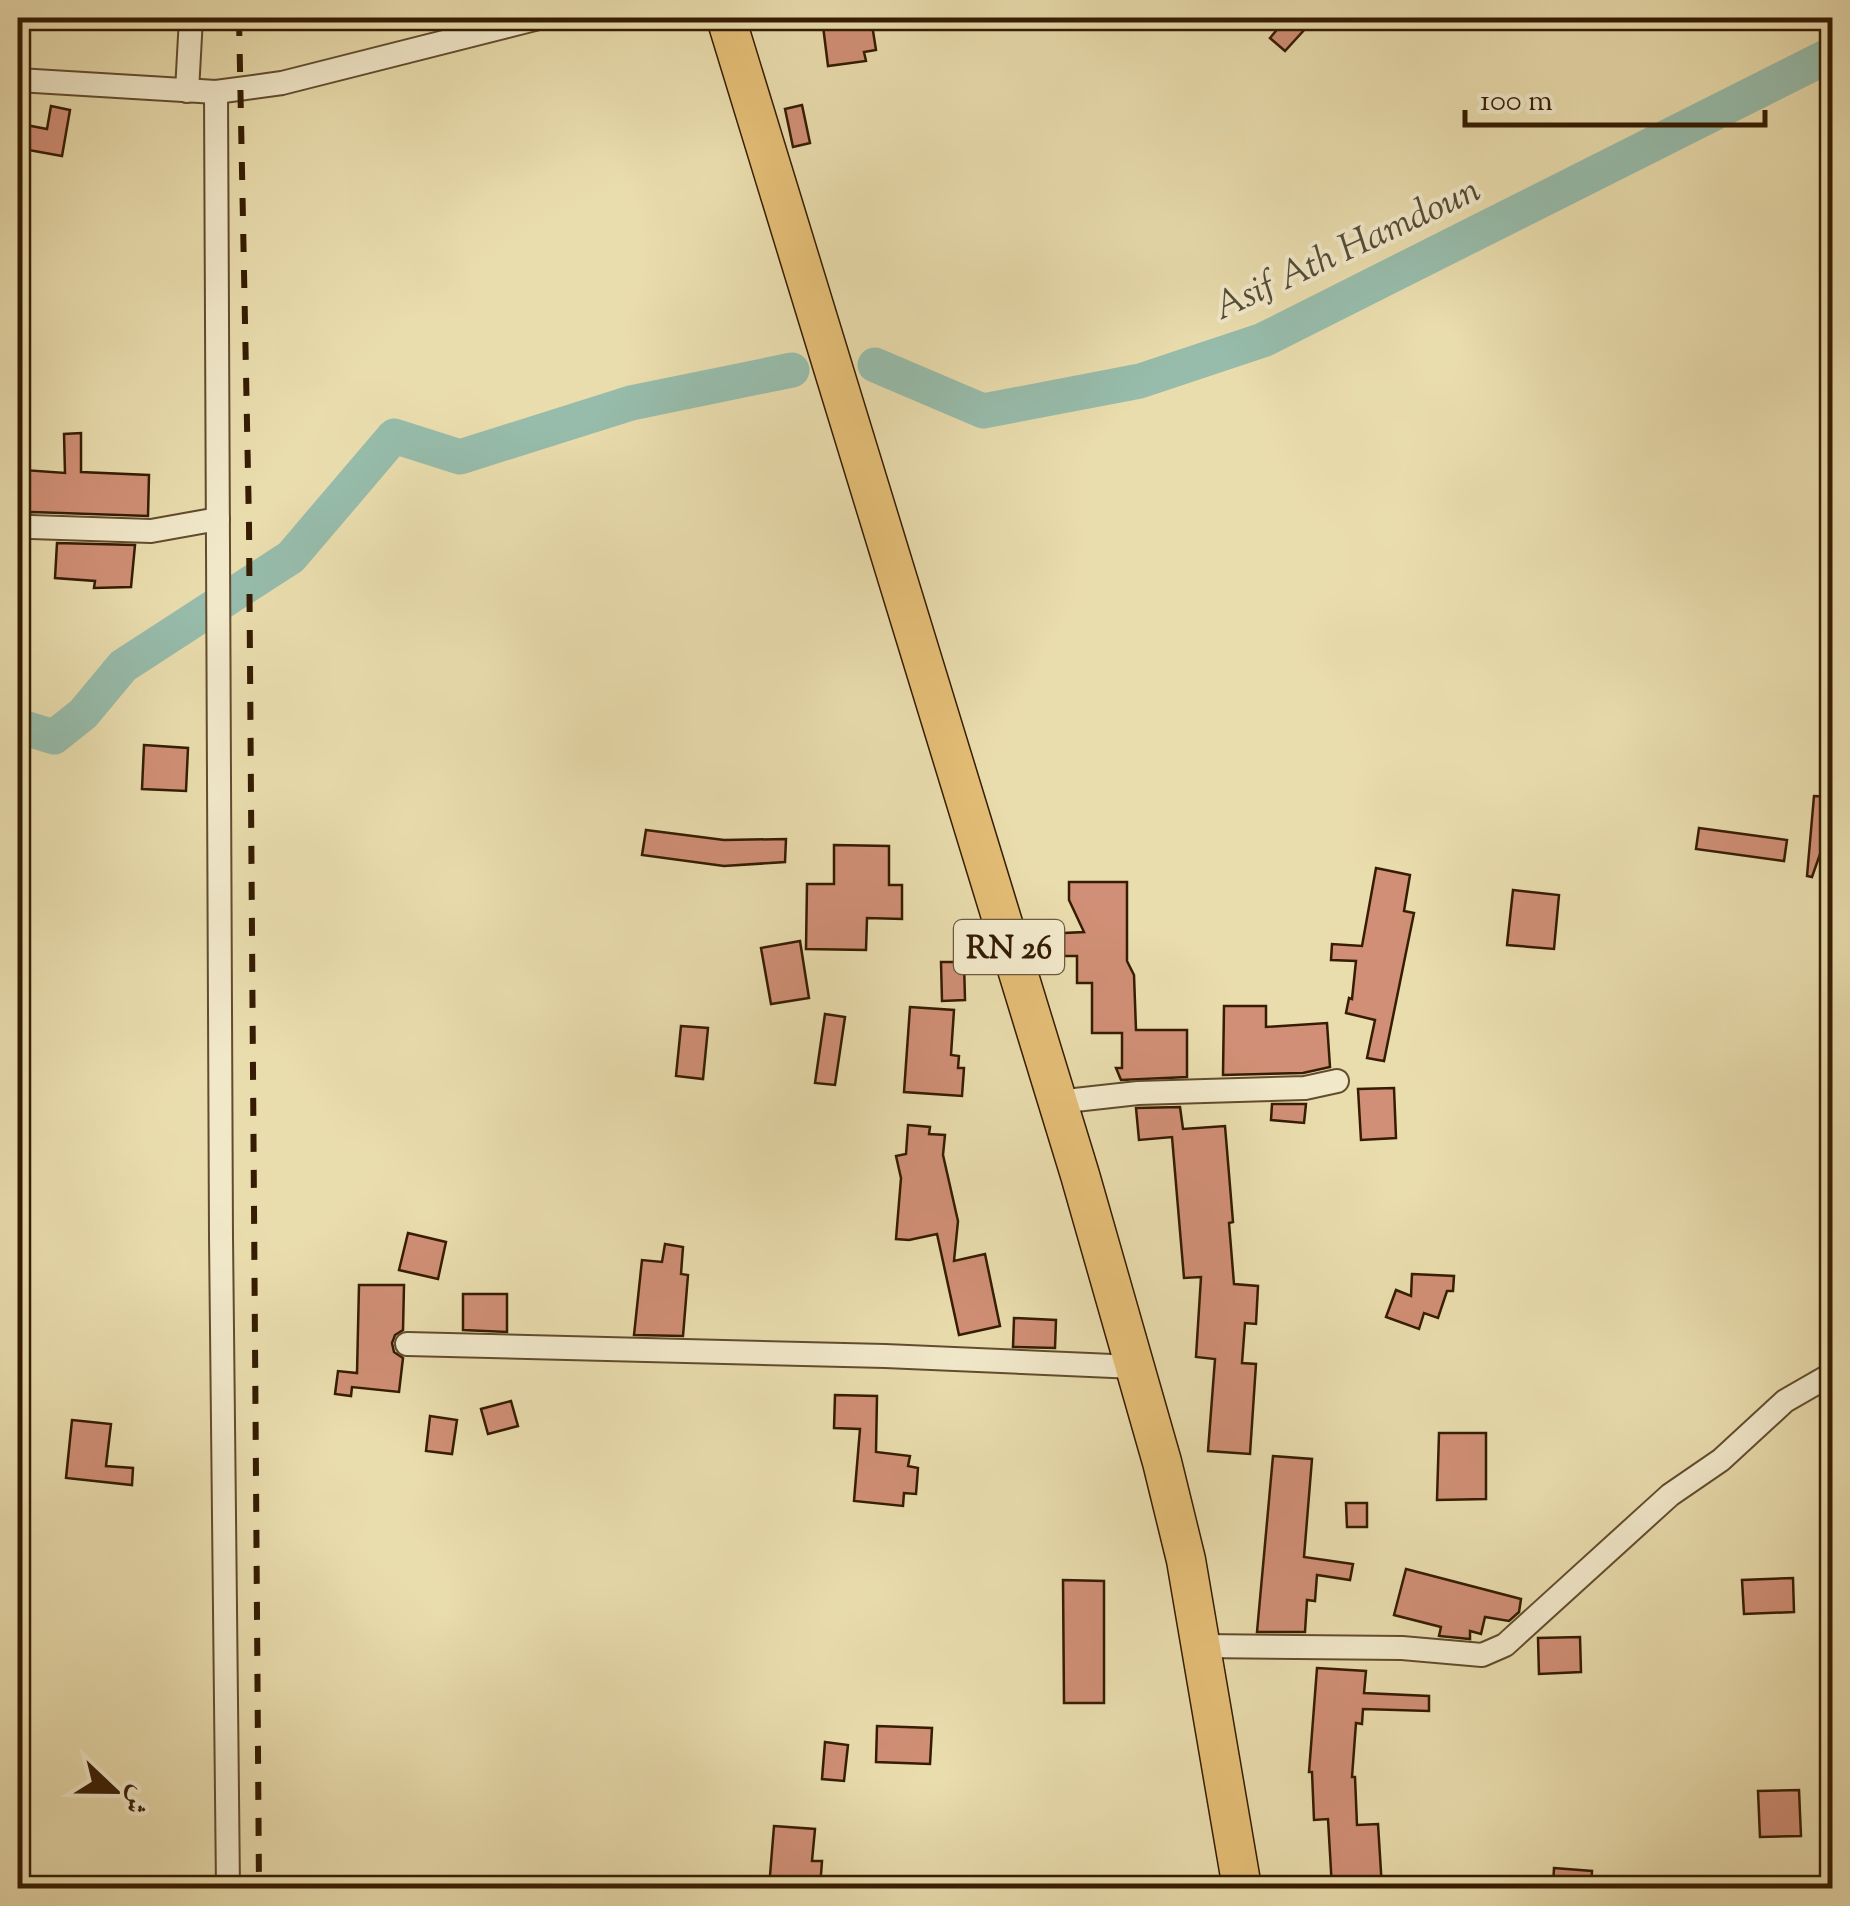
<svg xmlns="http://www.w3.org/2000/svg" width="1850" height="1906" font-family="'Sorts Mill Goudy',Amiri,serif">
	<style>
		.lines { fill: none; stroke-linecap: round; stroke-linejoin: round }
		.river { stroke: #97bcab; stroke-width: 35 }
		.building { fill: #d08f76; stroke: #351c02; stroke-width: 2.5 }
		.street-casing { stroke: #624c2d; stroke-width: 26 }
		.primary-casing { stroke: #351c02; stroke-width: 41 }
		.street { stroke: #f1e8ca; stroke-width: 22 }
		.primary { stroke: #e4be76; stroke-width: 38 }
		.rail { stroke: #351c02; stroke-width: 6; stroke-dasharray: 18 18; stroke-linecap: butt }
		.labels { text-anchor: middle; stroke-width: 8; stroke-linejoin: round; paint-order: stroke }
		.shield { fill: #f1e8ca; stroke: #6d593e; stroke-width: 2.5 }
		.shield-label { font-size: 32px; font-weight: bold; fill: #351c02 }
		.water-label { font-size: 38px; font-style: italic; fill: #524c35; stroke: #f1e8ca }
	</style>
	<rect width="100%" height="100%" fill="#e9dcad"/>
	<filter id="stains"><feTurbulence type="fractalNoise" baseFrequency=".002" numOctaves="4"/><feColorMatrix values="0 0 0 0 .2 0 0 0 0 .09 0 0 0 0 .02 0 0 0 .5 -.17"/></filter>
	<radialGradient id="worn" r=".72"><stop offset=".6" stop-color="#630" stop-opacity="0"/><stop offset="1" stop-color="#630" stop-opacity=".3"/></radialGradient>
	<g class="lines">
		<g class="river">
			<path d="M875 365 983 411 1140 381 1263 340 1832 54"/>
			<path d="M18 726 54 737 83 714 123 666 291 557 394 436 460 457 631 403 792 370"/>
		</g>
	</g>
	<g class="building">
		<path d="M822 18H871L876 50 864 52 866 61 828 66Z"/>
		<path d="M1287 18H1315L1285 51 1270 38Z"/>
		<path d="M802 105 810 143 793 147 785 109Z"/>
		<path d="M51 106 70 110 62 156 23 149 26 125 47 129Z"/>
		<path d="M81 433V472L149 475 148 516 32 512 21 516 24 470 65 473 64 434Z"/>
		<path d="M57 543 135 545 131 587 94 588 95 581 55 578Z"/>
		<path d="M144 745 188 748 186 791 142 789Z"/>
		<path d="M1814 796 1832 797V820L1812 877 1807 876Z"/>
		<path d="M1699 828 1787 840 1784 861 1696 849Z"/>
		<path d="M646 830 724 840 786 839 785 862 724 866 642 855Z"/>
		<path d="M834 845 889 846V885H902V919L867 918 866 950 806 949 807 884H834Z"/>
		<path d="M1376 868 1410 875 1404 911 1414 913 1384 1061 1367 1058 1375 1020 1346 1013 1349 998 1352 999 1356 961 1331 960 1332 944 1362 946Z"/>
		<path d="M1069 882H1127V961L1134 975 1136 1030H1187V1077L1121 1080 1116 1068H1122V1033H1092V983H1077V956H1064V933L1084 932 1069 900Z"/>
		<path d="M1513 890 1559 895 1554 949 1507 945Z"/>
		<path d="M800 941 809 998 771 1004 761 948Z"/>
		<path d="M941 962H964L965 1000 942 1001Z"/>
		<path d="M1224 1006H1266V1027L1327 1023 1330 1067 1303 1073 1223 1075Z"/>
		<path d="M910 1007 954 1010 951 1055 959 1056 958 1068H964L962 1096 904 1092Z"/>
		<path d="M825 1014 845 1017 835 1085 815 1083Z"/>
		<path d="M681 1026 708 1028 703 1079 676 1076Z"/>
		<path d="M1394 1088 1396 1138 1361 1140 1358 1089Z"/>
		<path d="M1272 1104H1306L1304 1123 1271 1120Z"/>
		<path d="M1180 1107 1183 1129 1225 1126 1233 1222 1229 1223 1234 1284 1258 1286 1256 1324 1245 1323 1242 1363 1256 1364 1250 1454 1208 1451 1215 1359 1196 1357 1201 1277 1184 1278 1172 1137 1139 1140 1136 1108Z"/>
		<path d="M908 1125 930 1127 929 1134 945 1135 943 1155 958 1221 954 1261 985 1254 1000 1326 959 1335 937 1234 909 1240 896 1239 901 1178 896 1156 906 1154Z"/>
		<path d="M408 1233 446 1242 438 1279 399 1270Z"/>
		<path d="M665 1244 683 1247 681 1274 688 1275 683 1336 634 1335 642 1260 662 1262Z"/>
		<path d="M1412 1274 1454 1276 1453 1291H1447L1438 1318 1424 1313 1419 1329 1386 1317 1396 1290 1411 1296Z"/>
		<path d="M359 1285H404L403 1330 395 1335 392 1343 394 1352 403 1358 399 1392 352 1387 351 1396 335 1394 338 1371 357 1373Z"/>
		<path d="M463 1294H507V1332L463 1330Z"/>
		<path d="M1014 1318 1056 1320 1055 1348 1013 1347Z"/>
		<path d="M835 1395 877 1396 876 1452 910 1456 908 1466 918 1468 916 1494 904 1493 903 1506 854 1501 860 1429 834 1428Z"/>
		<path d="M511 1401 518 1426 488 1434 481 1409Z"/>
		<path d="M430 1416 457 1420 452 1454 426 1451Z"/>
		<path d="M72 1420 111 1424 106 1466 133 1468 132 1485 66 1478Z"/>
		<path d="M1439 1433H1486V1499L1437 1500Z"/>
		<path d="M1273 1456 1312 1459 1304 1557 1353 1564 1350 1580 1317 1575 1315 1601 1307 1600 1305 1632H1257Z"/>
		<path d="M1346 1503H1367V1527H1347Z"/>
		<path d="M1406 1569 1521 1599 1519 1612 1509 1621 1485 1617 1481 1634 1470 1631V1639L1439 1636 1441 1627 1394 1615Z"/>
		<path d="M1793 1578 1794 1612 1744 1614 1742 1580Z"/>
		<path d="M1063 1580 1104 1581V1703H1064Z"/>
		<path d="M1580 1637 1581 1672 1539 1674 1538 1638Z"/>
		<path d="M1317 1668 1366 1671 1364 1693 1429 1696V1711L1363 1709 1362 1724 1356 1723 1352 1777H1355L1357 1825 1378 1824 1382 1888H1332L1328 1819 1314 1820 1312 1772H1309Z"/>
		<path d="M877 1726 932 1728 930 1764 876 1762Z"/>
		<path d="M825 1742 848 1745 844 1781 822 1779Z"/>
		<path d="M1799 1790 1801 1836 1760 1837 1758 1791Z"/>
		<path d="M774 1826 815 1829 812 1861H822L820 1888H769Z"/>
		<path d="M1554 1868 1592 1871 1591 1888H1553Z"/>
	</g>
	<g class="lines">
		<defs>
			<g id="street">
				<path d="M18 80 216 92 282 83 539 18"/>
				<path d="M187 91 191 18"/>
				<path d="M216 92 221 1237 228 1888"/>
				<path d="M31 527 151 531 218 519"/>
				<path d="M1057 1102 1138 1093 1305 1088 1337 1081"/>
				<path d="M407 1344 885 1356 1135 1367"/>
				<path d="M1201 1646 1402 1648 1482 1655 1505 1645 1670 1495 1721 1460 1785 1401 1832 1374"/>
			</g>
			<path id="primary" d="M726 18 1080 1175 1162 1462 1186 1560 1242 1888"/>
		</defs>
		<use href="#street" class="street-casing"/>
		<use href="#primary" class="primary-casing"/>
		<use href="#street" class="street"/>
		<use href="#primary" class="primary"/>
		<path class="rail" d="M239 18 249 525 259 1888"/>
	</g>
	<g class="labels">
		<rect class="shield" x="954" y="920" width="110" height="54" rx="8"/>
		<g class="shield-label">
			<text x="1009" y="958">RN 26</text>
		</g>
		<g class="water-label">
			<text transform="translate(1346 247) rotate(-25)" y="13">Asif Ath Hamdoun</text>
		</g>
	</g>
	<rect width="1850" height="1906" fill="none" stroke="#e9dcad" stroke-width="60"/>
	<rect x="20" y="20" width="1810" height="1866" fill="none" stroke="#351c02" stroke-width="5"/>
	<rect x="30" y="30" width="1790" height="1846" fill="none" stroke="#351c02" stroke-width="2.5"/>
	<g transform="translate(115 1791) rotate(112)" stroke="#f1e8ca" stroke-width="8" paint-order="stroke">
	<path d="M0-8L18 38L0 25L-18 38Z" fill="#351c02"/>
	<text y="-15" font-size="28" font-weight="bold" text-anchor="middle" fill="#351c02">ش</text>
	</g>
	<path d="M1465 110v15h300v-15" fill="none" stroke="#351c02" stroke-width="5"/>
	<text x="1480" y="110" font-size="30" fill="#351c02" stroke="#f1e8ca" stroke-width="8" paint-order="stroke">100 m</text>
	<rect width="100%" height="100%" filter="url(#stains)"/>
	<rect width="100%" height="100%" fill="url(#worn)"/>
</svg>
